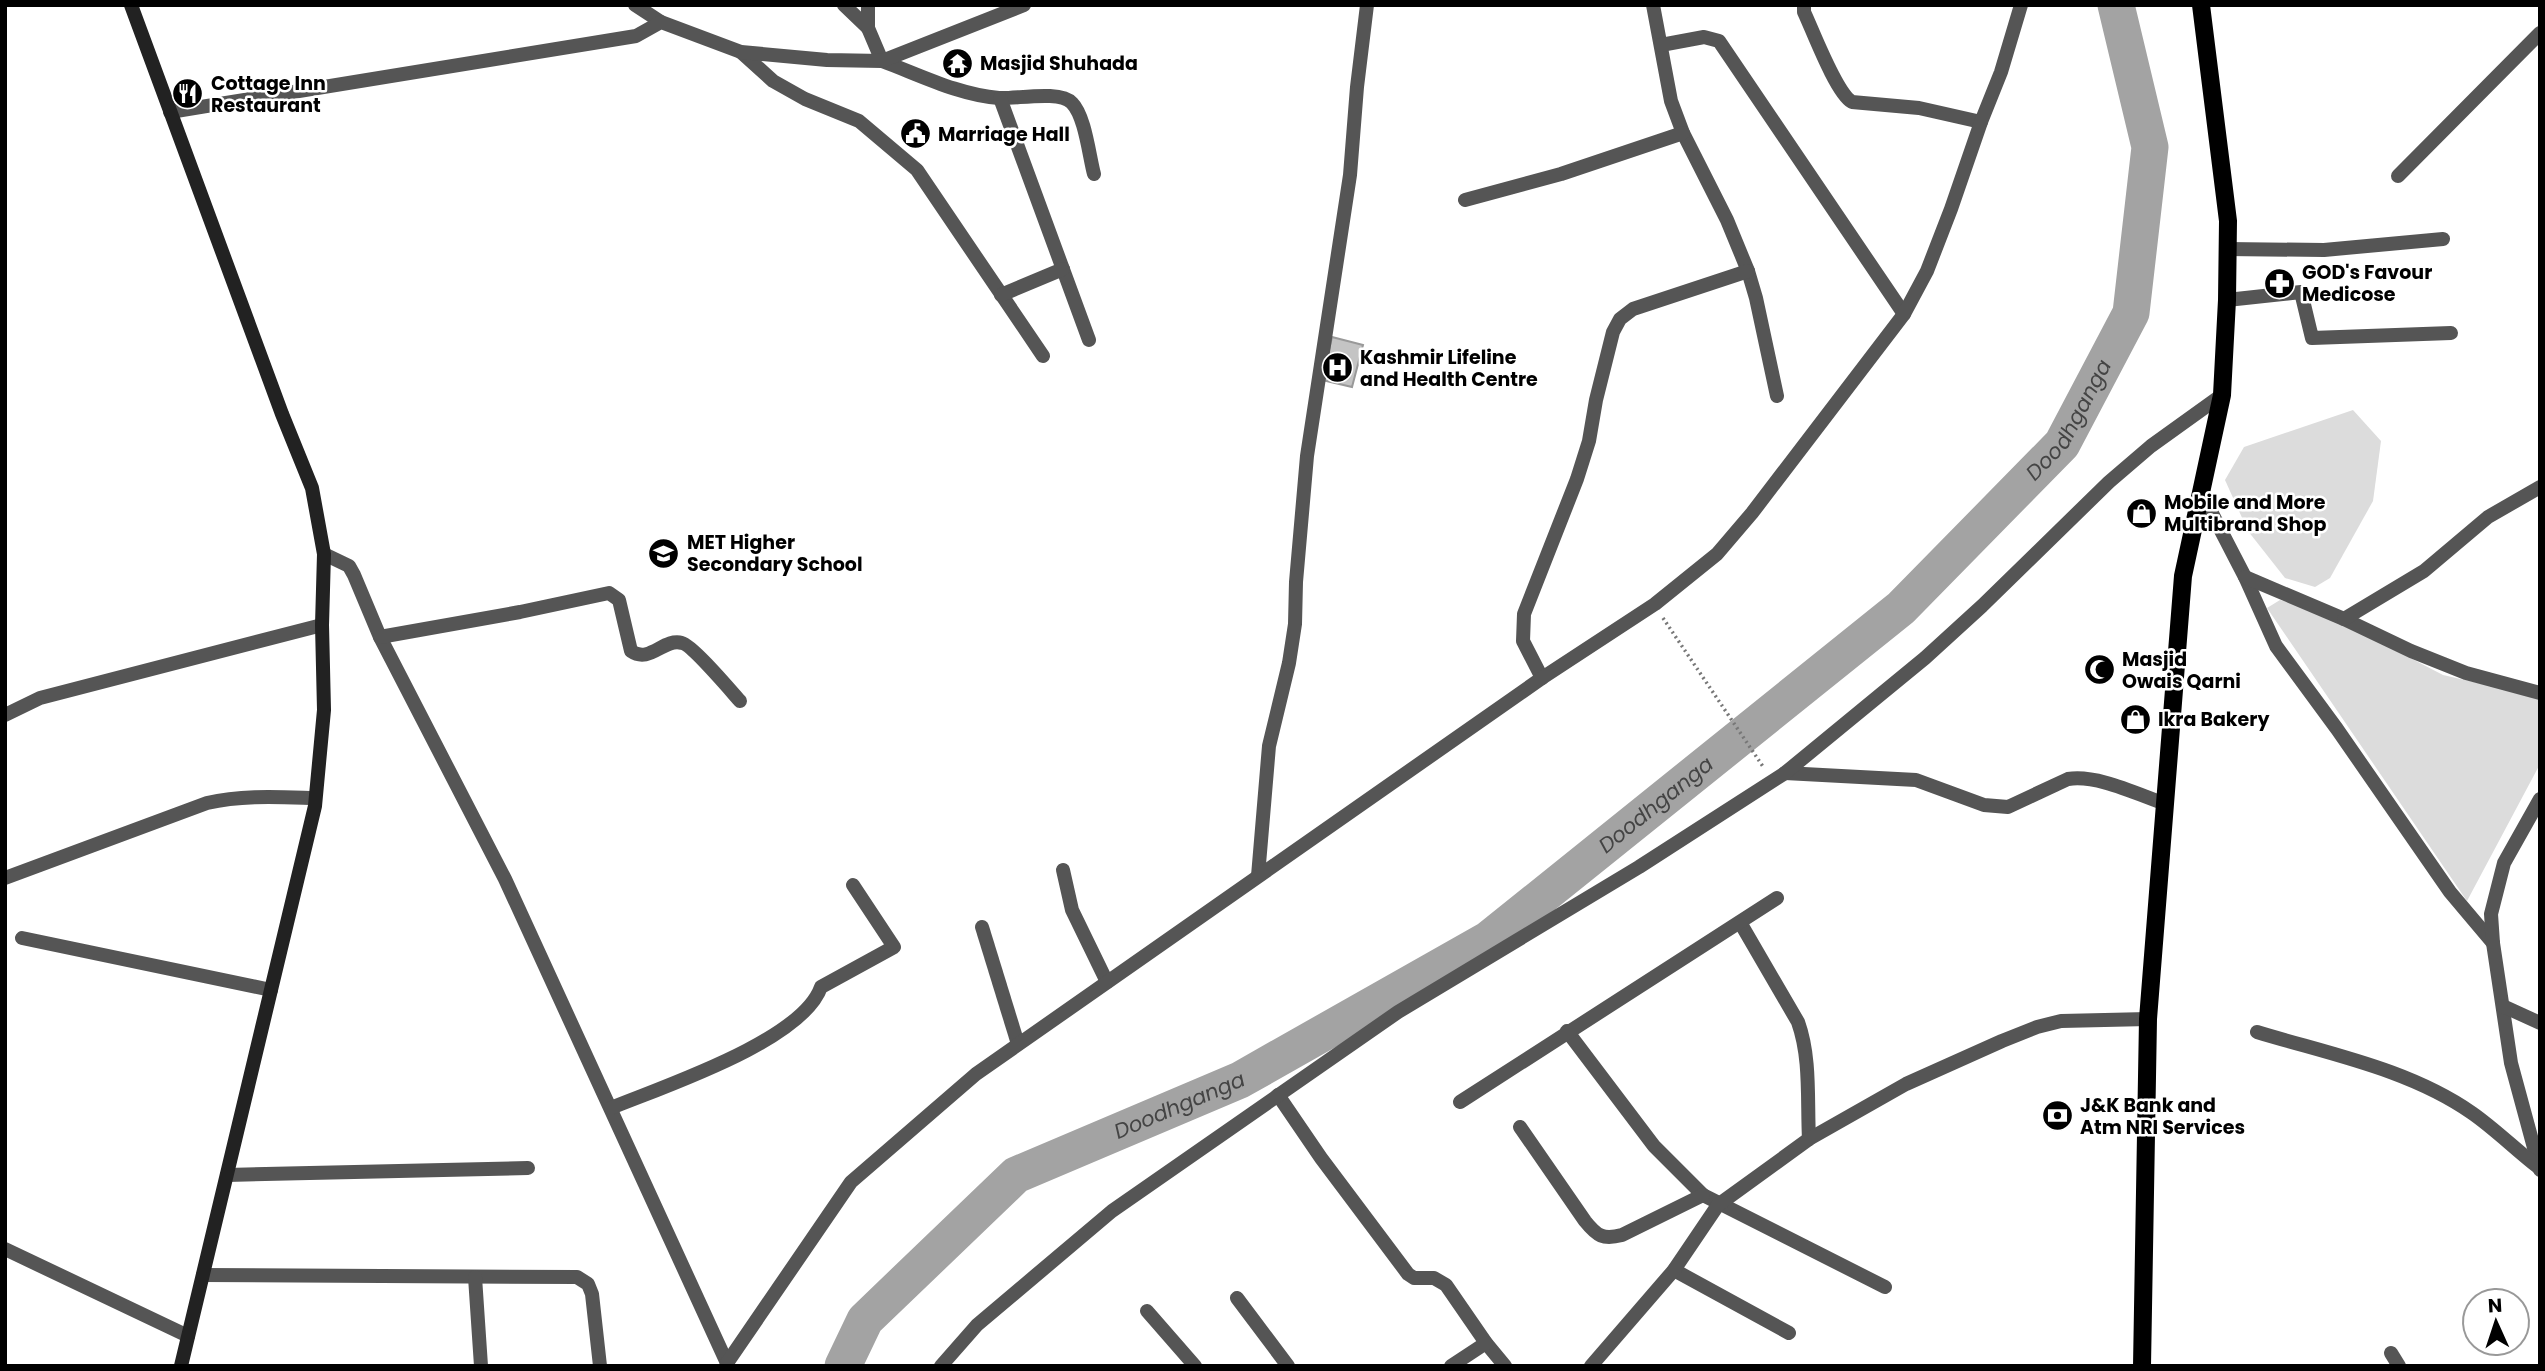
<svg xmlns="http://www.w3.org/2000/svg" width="2545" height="1371" font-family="Poppins,sans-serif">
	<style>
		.green { fill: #dcdcdc }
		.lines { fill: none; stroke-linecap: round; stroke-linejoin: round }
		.river { stroke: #a3a3a3; stroke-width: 37 }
		.building { fill: #c4c4c4; stroke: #999; stroke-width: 2 }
		.path { stroke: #777; stroke-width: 3.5; stroke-dasharray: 2 3.5; stroke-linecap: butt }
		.minor { stroke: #555; stroke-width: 14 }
		.secondary { stroke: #222; stroke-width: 14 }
		.primary { stroke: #000; stroke-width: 18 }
		.labels { text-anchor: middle; stroke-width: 5; stroke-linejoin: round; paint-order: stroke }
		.poi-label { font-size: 19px; font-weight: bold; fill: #000; stroke: #fff; text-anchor: start }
		.water-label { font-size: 21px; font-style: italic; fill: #444; stroke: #fff }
	</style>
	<rect width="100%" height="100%" fill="#fff"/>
	<g class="green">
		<path d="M2353 410 2381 441 2373 501 2330 578 2315 587 2285 578 2248 531 2225 480 2244 447Z"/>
		<path d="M2280 600 2324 613 2443 675 2540 697V764L2467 901 2267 608Z"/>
	</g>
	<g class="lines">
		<path class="river" id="s1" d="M843 1366 865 1320 1016 1175 1240 1080 1489 939 1901 608 2062 444 2131 313 2150 147 2116 5"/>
	</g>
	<path class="building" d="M1332 337 1363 345 1352 387 1322 380Z"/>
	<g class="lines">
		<path class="path" d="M1663 618 1764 768"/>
		<g class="minor">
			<path d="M635 5 661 22"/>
			<path d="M844 5 868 28"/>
			<path d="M868 5V28L882 61C920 75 959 95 999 98 1017 99 1060 90 1072 103 1085 116 1089 155 1094 174"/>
			<path d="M1653 5 1671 101 1683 133 1727 220 1748 271 1756 298 1777 396"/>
			<path d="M1804 5V12C1813 31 1836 93 1852 102L1919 108 1981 122"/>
			<path d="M1661 45 1704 37 1719 41 1904 314"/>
			<path d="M741 52 773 81 805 99 859 121 917 170 1043 356"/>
			<path d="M1000 98 1089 340"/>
			<path d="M170 112 636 36 661 22 741 52 827 60 882 61 1024 5"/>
			<path d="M2398 176 2540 33"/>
			<path d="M1465 200 1561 174 1683 133"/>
			<path d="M2227 249 2324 250 2443 239"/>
			<path d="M1001 295 1063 269"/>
			<path d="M2227 300 2301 292 2312 338 2451 333"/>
			<path d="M2201 492 2245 577 2276 646 2337 729 2450 892 2493 943"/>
			<path d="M324 554 349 566 354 575 380 637 505 879 727 1363 726 1366"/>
			<path d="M2245 577 2344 619 2411 651 2466 673 2540 693"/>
			<path d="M2344 619 2424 571 2488 517 2540 487"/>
			<path d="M380 637 520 612 609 593 619 600 631 651C650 664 663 638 682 643 692 645 731 691 740 701"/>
			<path d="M1542 678 1523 641 1524 614 1577 479 1589 441 1596 400 1613 332 1620 319 1633 309 1748 271"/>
			<path d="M5 715 40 698 322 625"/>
			<path d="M1785 773 1916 780 1984 805 2008 807 2068 779C2097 774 2139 795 2166 804"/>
			<path d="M2540 799 2504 863 2491 914 2493 943 2511 1063 2540 1170"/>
			<path d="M1063 870 1072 910 1107 982"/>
			<path d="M1258 876 1269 746 1289 663 1295 624 1296 582 1307 456 1350 175 1357 87 1367 5"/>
			<path d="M5 878 207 803C242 795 277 797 314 798"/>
			<path d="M1741 924 1798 1022C1811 1058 1807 1101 1809 1139"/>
			<path d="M982 927 1018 1044"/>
			<path d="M22 938 271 990"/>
			<path d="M2503 1006 2540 1023"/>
			<path d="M1567 1031 1654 1146 1703 1195 1885 1287"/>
			<path d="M2257 1032C2329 1054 2409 1069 2472 1113 2495 1129 2516 1150 2538 1167"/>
			<path d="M1278 1095 1321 1158 1408 1274 1414 1278H1434L1446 1285 1486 1343 1505 1366"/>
			<path d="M1460 1102 1777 898"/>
			<path d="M611 1108C662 1087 802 1041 821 987L894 947 853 885"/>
			<path d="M1520 1127 1585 1221C1597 1236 1603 1240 1622 1235L1703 1195"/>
			<path d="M227 1175 528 1168"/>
			<path d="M5 1249 188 1336"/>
			<path d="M1674 1270 1789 1333"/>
			<path d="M203 1275 577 1277 588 1284 592 1294 600 1366"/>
			<path d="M475 1277 481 1366"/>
			<path d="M1237 1298 1288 1366"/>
			<path d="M1147 1311 1195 1366"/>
			<path d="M2391 1353 2399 1366"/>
			<path d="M727 1363 851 1182 976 1074 1542 678 1655 604 1717 554 1752 513 1904 314 1927 271 1951 209 1981 122 2001 72 2021 5"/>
			<path d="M941 1366 977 1325 1112 1211 1398 1012 1639 867 1785 773 1925 658 1982 606 2109 482 2151 446 2222 395"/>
			<path d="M1451 1366 1486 1343"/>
			<path d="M1591 1366 1674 1270 1718 1205 1809 1139 1906 1084 2002 1041 2037 1027 2061 1021 2148 1019"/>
		</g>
		<path class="secondary" d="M131 5 282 414 312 488 324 554 322 625 324 710 315 806 181 1366"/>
		<path class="primary" d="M2142 1366 2148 1019 2183 576 2222 395 2227 300 2228 221 2201 5"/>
	</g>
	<defs>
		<symbol id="temple-disc" viewBox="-11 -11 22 22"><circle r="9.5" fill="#000" stroke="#fff"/><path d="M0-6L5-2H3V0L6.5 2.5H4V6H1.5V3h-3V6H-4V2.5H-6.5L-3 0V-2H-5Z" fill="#fff"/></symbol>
		<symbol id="restaurant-disc" viewBox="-11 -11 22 22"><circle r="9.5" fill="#000" stroke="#fff"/><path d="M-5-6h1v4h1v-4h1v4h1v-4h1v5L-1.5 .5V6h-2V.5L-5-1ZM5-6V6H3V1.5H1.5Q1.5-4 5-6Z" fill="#fff"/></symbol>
		<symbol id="civic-disc" viewBox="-11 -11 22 22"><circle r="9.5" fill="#000" stroke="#fff"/><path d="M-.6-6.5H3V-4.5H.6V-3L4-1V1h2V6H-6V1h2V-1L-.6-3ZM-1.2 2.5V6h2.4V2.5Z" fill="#fff"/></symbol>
		<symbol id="pharmacy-disc" viewBox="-11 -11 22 22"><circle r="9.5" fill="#000" stroke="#fff"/><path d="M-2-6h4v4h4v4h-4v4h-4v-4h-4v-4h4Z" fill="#fff"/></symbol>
		<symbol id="hospital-disc" viewBox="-11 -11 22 22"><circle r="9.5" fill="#000" stroke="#fff"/><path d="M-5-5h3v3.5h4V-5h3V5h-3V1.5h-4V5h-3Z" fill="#fff"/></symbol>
		<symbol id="shop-disc" viewBox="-11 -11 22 22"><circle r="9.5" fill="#000" stroke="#fff"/><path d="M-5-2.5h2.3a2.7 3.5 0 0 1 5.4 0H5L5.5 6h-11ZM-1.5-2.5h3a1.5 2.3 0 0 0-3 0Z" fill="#fff"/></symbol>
		<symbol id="school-disc" viewBox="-11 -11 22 22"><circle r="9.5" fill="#000" stroke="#fff"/><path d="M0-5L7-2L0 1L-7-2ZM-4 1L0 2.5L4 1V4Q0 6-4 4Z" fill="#fff"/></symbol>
		<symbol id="mosque-disc" viewBox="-11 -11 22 22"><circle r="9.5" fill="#000" stroke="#fff"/><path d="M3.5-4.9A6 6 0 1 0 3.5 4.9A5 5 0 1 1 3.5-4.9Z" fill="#fff"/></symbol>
		<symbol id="bank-disc" viewBox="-11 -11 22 22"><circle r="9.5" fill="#000" stroke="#fff"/><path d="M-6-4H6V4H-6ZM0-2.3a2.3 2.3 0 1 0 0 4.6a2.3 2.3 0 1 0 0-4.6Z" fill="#fff"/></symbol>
	</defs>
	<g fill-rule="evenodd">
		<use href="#temple-disc" x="940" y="46" width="35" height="35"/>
		<use href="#restaurant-disc" x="170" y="76" width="35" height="35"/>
		<use href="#civic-disc" x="898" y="116" width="35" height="35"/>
		<use href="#pharmacy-disc" x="2262" y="266" width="35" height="35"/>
		<use href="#hospital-disc" x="1320" y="350" width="35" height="35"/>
		<use href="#shop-disc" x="2124" y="496" width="35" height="35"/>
		<use href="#school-disc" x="646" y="536" width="35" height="35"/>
		<use href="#mosque-disc" x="2082" y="652" width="35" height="35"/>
		<use href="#shop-disc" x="2118" y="702" width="35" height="35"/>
		<use href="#bank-disc" x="2040" y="1098" width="35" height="35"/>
	</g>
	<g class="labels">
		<g class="poi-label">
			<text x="980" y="70">Masjid Shuhada</text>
			<text x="211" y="90">Cottage Inn<tspan x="211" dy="22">Restaurant</tspan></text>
			<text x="938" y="141">Marriage Hall</text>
			<text x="2302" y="279">GOD's Favour<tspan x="2302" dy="22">Medicose</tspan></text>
			<text x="1360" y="364">Kashmir Lifeline<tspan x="1360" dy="22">and Health Centre</tspan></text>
			<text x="2164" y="509">Mobile and More<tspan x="2164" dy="22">Multibrand Shop</tspan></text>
			<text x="687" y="549">MET Higher<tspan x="687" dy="22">Secondary School</tspan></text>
			<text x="2122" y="666">Masjid<tspan x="2122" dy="22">Owais Qarni</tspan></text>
			<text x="2158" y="726">Ikra Bakery</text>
			<text x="2080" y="1112">J&amp;K Bank and<tspan x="2080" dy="22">Atm NRI Services</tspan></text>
		</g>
		<g class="water-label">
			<text dy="7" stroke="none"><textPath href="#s1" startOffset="1572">Doodhganga</textPath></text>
			<text dy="7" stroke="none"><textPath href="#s1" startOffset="1004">Doodhganga</textPath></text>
			<text dy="7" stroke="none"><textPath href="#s1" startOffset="438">Doodhganga</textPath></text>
		</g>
	</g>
	<rect width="2545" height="1371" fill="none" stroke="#000000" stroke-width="14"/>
	<g transform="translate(2496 1322) rotate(357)"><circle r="33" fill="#ffffff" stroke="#999999" stroke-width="2"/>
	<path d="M0-5L12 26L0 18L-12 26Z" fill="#000000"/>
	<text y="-10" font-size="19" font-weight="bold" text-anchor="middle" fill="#000000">N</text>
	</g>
</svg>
